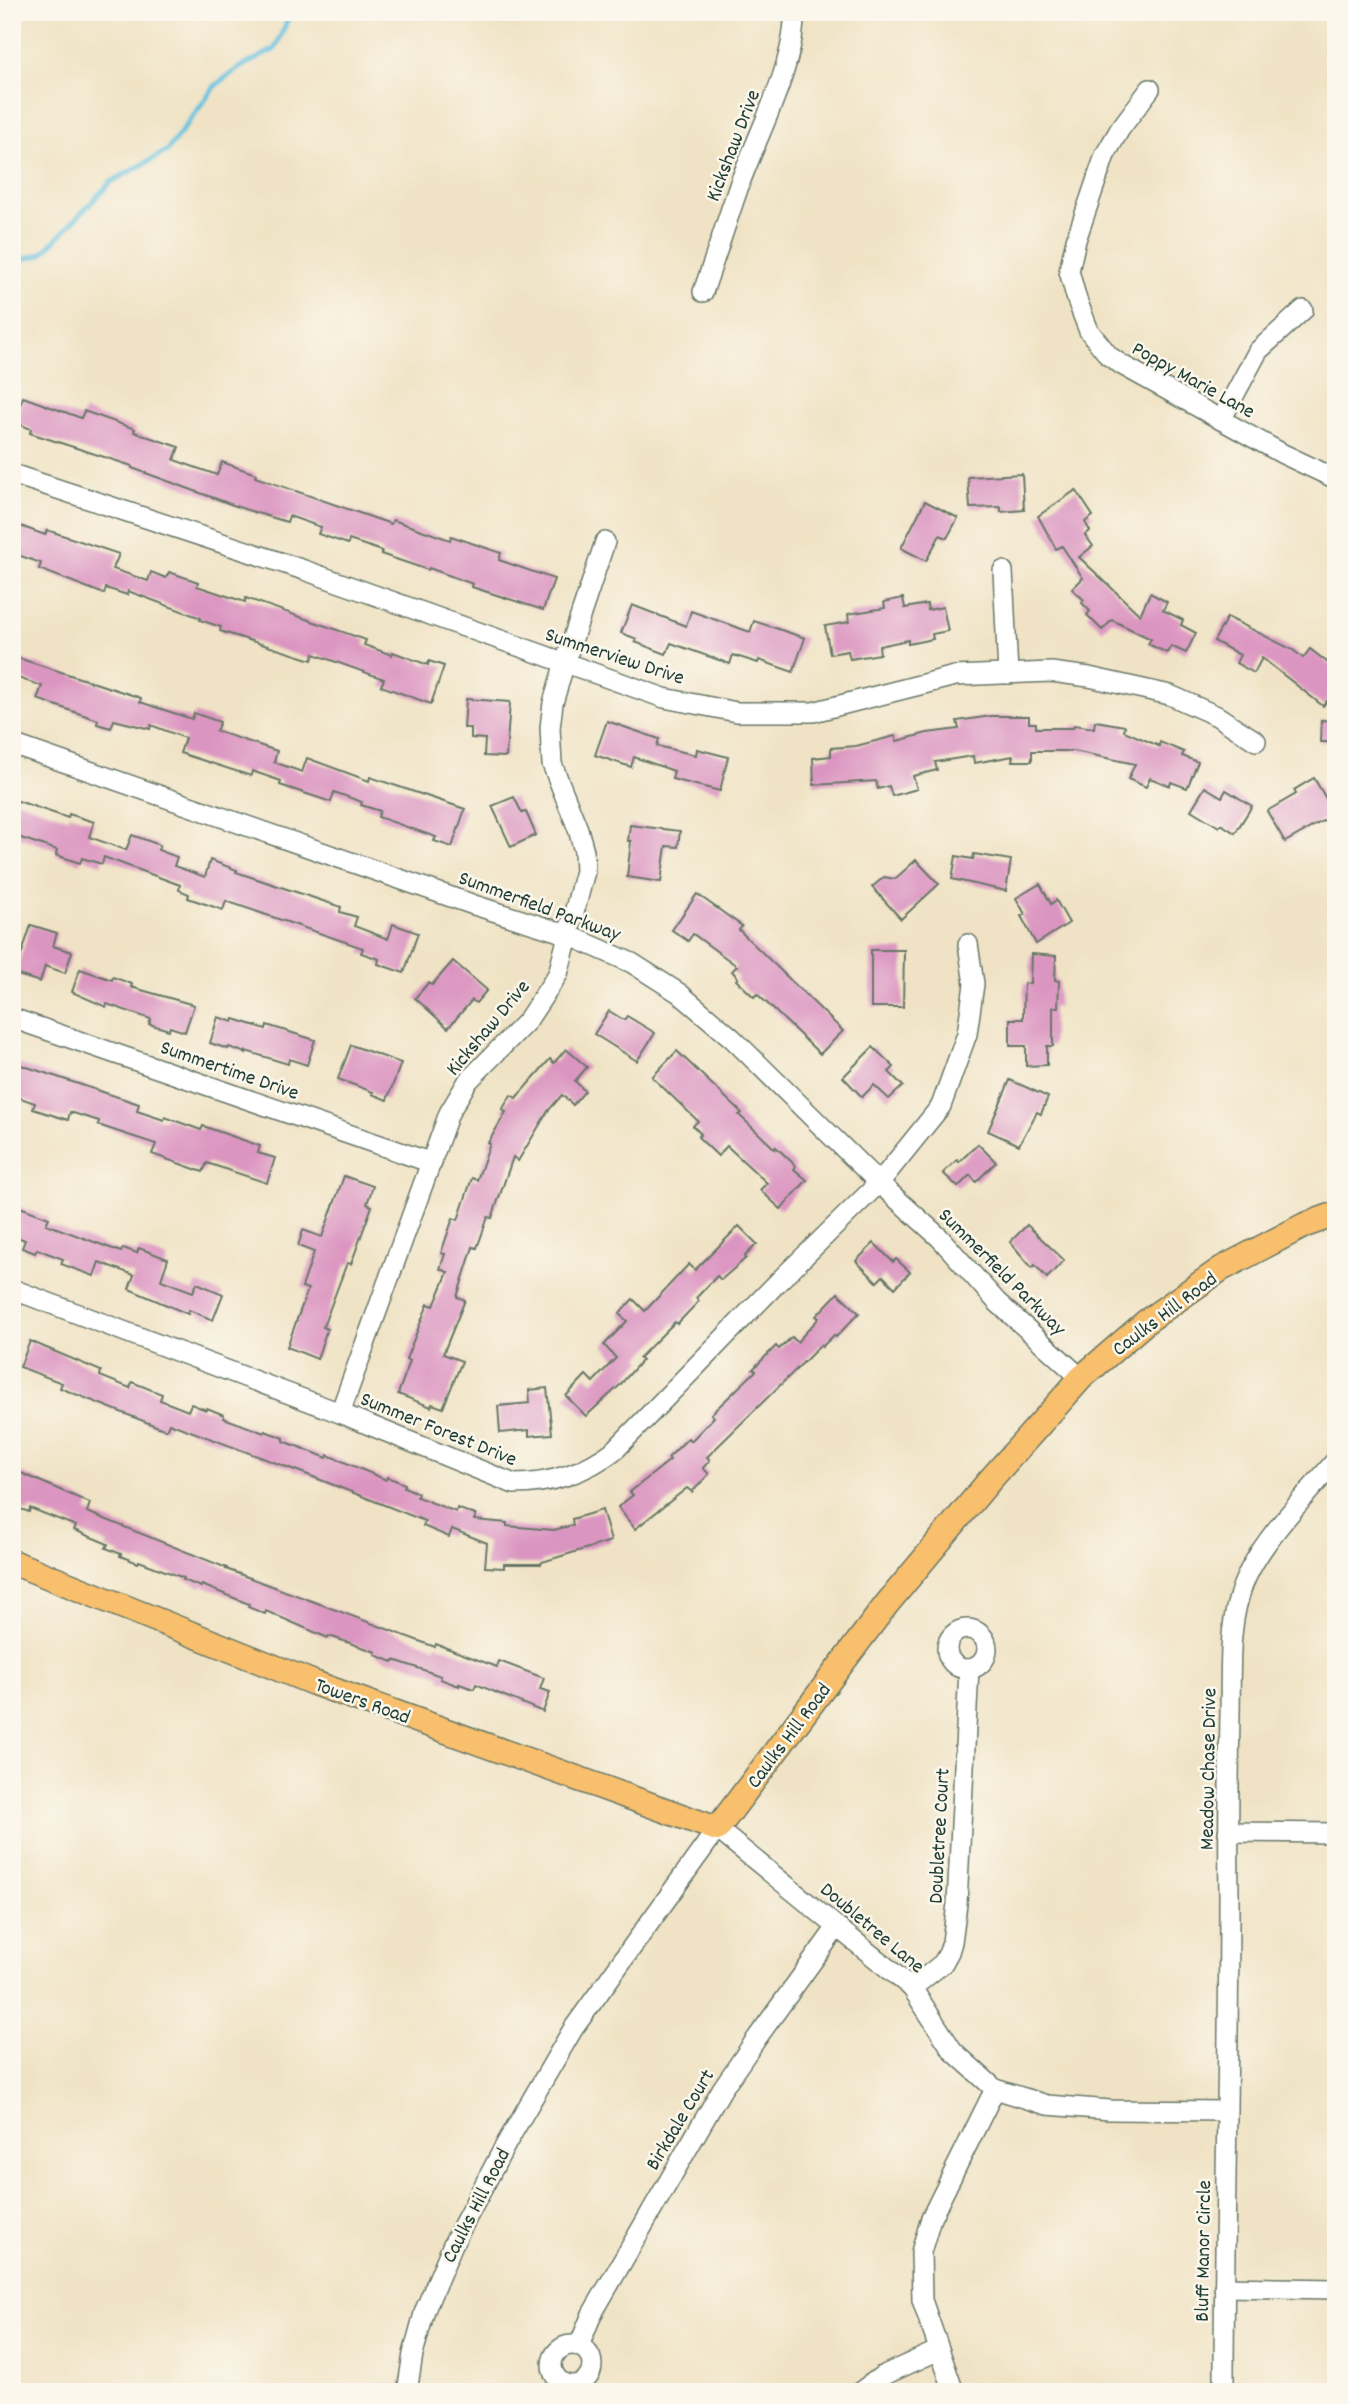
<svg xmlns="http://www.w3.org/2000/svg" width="1348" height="2404" font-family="Dekko,sans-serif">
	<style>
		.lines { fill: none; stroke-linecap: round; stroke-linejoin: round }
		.stream { stroke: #60c0de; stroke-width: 5 }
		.building { fill: #db95c1 }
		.minor-casing { stroke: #687767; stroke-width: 22 }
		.major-casing { stroke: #687767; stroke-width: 27 }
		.minor { stroke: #fff; stroke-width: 19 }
		.major { stroke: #f8bf6c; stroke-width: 24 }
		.labels { text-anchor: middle; stroke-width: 5; stroke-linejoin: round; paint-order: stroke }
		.street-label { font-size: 21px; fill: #1f3d34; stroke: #fbf7ec }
	</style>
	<rect width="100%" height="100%" fill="#fbf7ec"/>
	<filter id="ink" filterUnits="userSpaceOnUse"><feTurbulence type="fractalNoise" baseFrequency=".0143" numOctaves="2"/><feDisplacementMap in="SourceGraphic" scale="14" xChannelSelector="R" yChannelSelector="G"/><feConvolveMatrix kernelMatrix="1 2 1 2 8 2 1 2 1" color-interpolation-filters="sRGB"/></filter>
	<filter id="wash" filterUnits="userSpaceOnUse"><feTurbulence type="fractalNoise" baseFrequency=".00686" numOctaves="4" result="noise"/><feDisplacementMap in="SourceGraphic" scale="28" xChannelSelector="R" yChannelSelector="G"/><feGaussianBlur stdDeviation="1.57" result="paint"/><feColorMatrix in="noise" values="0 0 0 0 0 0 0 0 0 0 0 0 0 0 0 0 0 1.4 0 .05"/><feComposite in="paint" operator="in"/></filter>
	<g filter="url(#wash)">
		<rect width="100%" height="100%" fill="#f0e3c5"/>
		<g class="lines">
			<path class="stream" d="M12 262 42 254 111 182 167 151 216 85 239 68 275 49 291 12"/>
		</g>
		<g id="blocks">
			<g class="building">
				<path d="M23 397 81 418 84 411 135 429 134 432 179 447 174 460 217 475 222 462 256 474 255 477 391 524 393 520 450 540 451 536 501 553 499 560 554 579 543 610 472 587 473 584 429 568 428 570 381 554 382 551 349 540 348 544 318 534 321 527 289 516 287 522 244 509 132 468V466L30 433 31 429 14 422Z"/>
				<path d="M1022 474 1024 510 1001 512V507L970 508 968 477Z"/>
				<path d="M1076 490 1093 516 1085 522 1090 531 1085 535 1093 546 1079 557 1140 615 1150 593 1167 602 1163 610 1183 620 1181 625 1196 633 1186 653 1171 646 1167 653 1148 644 1151 639 1112 620 1102 630 1087 615 1090 611 1082 603 1084 600 1072 589 1083 578 1062 546 1056 549 1038 516Z"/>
				<path d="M925 501 958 518 947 538 940 535 926 561 901 548Z"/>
				<path d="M12 523 45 535 47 530 119 554 113 569 148 581 151 572 166 578 169 572 198 582 197 586 245 602 246 598 366 640 364 645 392 655 393 652 428 665 429 661 444 666 431 704 381 686 384 679 314 654 312 660 220 631 221 627 200 620 201 618 128 591 127 595 106 588 104 594 39 569 41 563 12 553Z"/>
				<path d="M903 598 905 608 927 604 928 610 943 607 948 631 932 634 933 639 908 644V640L879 646 880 654 850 659 848 651 830 654 825 626 849 622 848 614 885 608 884 602Z"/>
				<path d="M632 605 686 626 691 611 750 632 754 621 805 638 793 672 759 660 758 663 733 655 730 664 671 643 666 654 635 642 637 639 621 633Z"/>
				<path d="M1227 617 1293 650 1303 658 1310 649 1336 669V689L1323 706 1262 658 1254 673 1236 663 1240 655 1214 641Z"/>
				<path d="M12 656 141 698 140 702 192 719 194 713 220 722 216 731 277 751 274 762 302 772 307 758 369 781 370 777 465 809 452 847 434 841 436 837 378 817 380 811 361 805 362 802 334 792 331 802 280 785 281 781 252 771 251 776 180 753 185 738 151 725 150 729 114 720 111 728 97 724 98 720 37 699 42 686 12 676Z"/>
				<path d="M466 699 510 702 506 757 484 756 485 739 471 738V728H464Z"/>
				<path d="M991 716H1029V723H1036V728H1073L1074 725 1094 728 1095 721 1125 726 1124 731 1159 746 1160 742 1184 752 1182 756 1198 762 1187 788 1171 782 1170 786 1150 778 1146 787 1128 779 1135 764 1074 751H1032V761H1012L1013 756 974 763 973 756 935 762 937 770 913 776 917 789 892 796 889 786 878 789 876 781 814 785 813 758 831 756V748L856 746 895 736 897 741 927 733 959 729 957 721Z"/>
				<path d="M1321 720 1336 721V742H1320Z"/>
				<path d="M607 721 659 739 657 746 696 755 697 749 728 757 720 791 672 779 674 771 634 757 631 767 595 755Z"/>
				<path d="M1314 778 1335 814 1285 842 1267 811 1296 794 1294 790Z"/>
				<path d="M1205 787 1222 797 1226 790 1252 806 1235 833 1221 824 1219 827 1191 810Z"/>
				<path d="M514 797 522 813 526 812 536 835 511 847 492 806Z"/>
				<path d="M12 799 68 818 69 814 94 822 89 837 126 850 132 835 160 845 158 850 177 857 174 866 205 877 210 860 237 870 236 872 341 907 340 912 357 917 354 926 388 939 393 924 418 933 404 973 378 964 379 959 361 953 363 948 226 901 223 910 188 898 189 894 179 890 180 885 104 857 102 864 82 858 80 863 56 855 57 850 12 835Z"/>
				<path d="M630 825 680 831 678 847 666 846 661 882 627 877 631 841H628Z"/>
				<path d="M974 854 1011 860 1006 891 952 879 956 856 973 859Z"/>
				<path d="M916 860 939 884 901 919 872 887 884 877 895 879Z"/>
				<path d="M1040 884 1051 904 1056 900 1069 923 1036 944 1021 916 1025 914 1016 898Z"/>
				<path d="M697 894 742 926 739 930 843 1031 820 1054 772 1008 757 994 754 997 736 980 738 978 732 971 737 966 693 934 688 941 672 930Z"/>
				<path d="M31 925 57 933 53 946 72 952 65 973 45 966 40 982 15 974Z"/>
				<path d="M871 950H904L903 1007H871Z"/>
				<path d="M1031 954 1056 956 1055 980 1059 981 1058 1007H1053V1046H1047V1065L1026 1066V1046H1010V1019H1023L1024 983 1030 984Z"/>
				<path d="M453 961 487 990 476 1003 472 1000 448 1028 415 998 429 982 432 985Z"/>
				<path d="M80 969 112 980 113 977 132 984 131 987 194 1005 185 1032 170 1027 169 1030 149 1024 151 1019 107 1004 106 1007 72 992Z"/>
				<path d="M609 1011 624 1020 627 1016 655 1033 637 1061 594 1034Z"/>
				<path d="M218 1017 233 1022 234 1019 266 1029 267 1025 315 1040 307 1065 289 1059 288 1064 246 1051V1053L229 1047 228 1049 210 1043Z"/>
				<path d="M351 1045 401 1063 387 1100 372 1094 373 1092 338 1079Z"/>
				<path d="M873 1047 894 1067 889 1072 903 1086 889 1099 874 1085 862 1097 843 1077Z"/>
				<path d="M566 1049 587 1067 575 1081 585 1091 573 1105 562 1095 548 1111 518 1161 513 1157 492 1218 488 1217 477 1248 473 1247 457 1297 465 1300 443 1354 462 1361 443 1408 432 1404 431 1407 398 1394 410 1361 406 1359 428 1304 434 1306 448 1272 440 1269 445 1254 441 1253 453 1218 458 1220 472 1178 477 1180 490 1144 488 1143 506 1112 502 1110 511 1095 516 1098 550 1059 554 1063Z"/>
				<path d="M677 1051 742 1113 739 1115 775 1149 776 1147 796 1166 794 1169 807 1180 781 1209 760 1190 767 1183 727 1146 718 1156 698 1137 701 1134 693 1126 698 1121 652 1077Z"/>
				<path d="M12 1062 139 1104 137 1111 164 1120 165 1117 201 1130 203 1126 260 1146 258 1153 275 1158 267 1183 207 1163 203 1172 152 1154 156 1144 98 1125 99 1121 70 1112 68 1120 33 1109 35 1103 12 1095Z"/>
				<path d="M1010 1080 1048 1097 1041 1114 1037 1112 1019 1145 988 1131Z"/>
				<path d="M978 1144 996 1162 976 1182 970 1175 958 1187 943 1173 957 1160 959 1162Z"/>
				<path d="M344 1176 373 1186 367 1204 372 1206 351 1264 347 1263 323 1327 327 1329 317 1359 287 1347 308 1289 302 1287 314 1252 298 1246 303 1230 322 1237Z"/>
				<path d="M12 1204 49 1218 46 1224 121 1252 123 1248 137 1253 139 1248 168 1259 161 1280 193 1292 197 1283 223 1294 213 1320 189 1310 188 1314 129 1289 134 1275 99 1262 94 1276 61 1264 63 1259 37 1249 35 1253 22 1248 25 1240 12 1235Z"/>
				<path d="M1027 1225 1064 1260 1047 1278 1035 1265 1032 1268 1010 1242Z"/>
				<path d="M739 1226 757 1244 745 1256 746 1258 721 1280 717 1276 696 1298 699 1301 677 1324 675 1322 639 1358 642 1360 620 1385 586 1416 566 1396 586 1375 593 1382 616 1358 604 1345 627 1321 619 1314 633 1299 645 1311 689 1264 695 1270Z"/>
				<path d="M874 1243 893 1262 896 1259 910 1272 895 1288 883 1276 877 1282 856 1261Z"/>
				<path d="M838 1293 859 1313 836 1337 834 1335 822 1347 821 1345 707 1457 710 1460 703 1468 709 1474 692 1492 687 1488 635 1529 618 1507 633 1495 630 1492 670 1460 668 1458 688 1438 691 1441 714 1417 711 1414 756 1371 753 1369 776 1346 779 1349 792 1337 797 1342 819 1318 816 1316Z"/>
				<path d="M30 1341 101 1371 100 1376 130 1388 132 1382 162 1394 160 1400 188 1411 191 1404 206 1410 207 1408 224 1415V1418L264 1433 265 1431 284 1438V1441L327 1458 328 1455 386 1480 387 1477 405 1484 404 1487 418 1493 417 1497 456 1512 457 1508 476 1515 474 1520 507 1523V1526L554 1530 573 1525 572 1519 602 1510 611 1541 542 1562 541 1564H504V1568L485 1567 487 1543 452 1529 449 1537 423 1526 425 1521 303 1473 169 1423 166 1430 60 1388 62 1383 20 1367Z"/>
				<path d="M547 1388 552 1434 529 1436V1430L500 1433 498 1406 530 1403 529 1390Z"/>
				<path d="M12 1469 90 1503 87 1512 227 1568 226 1569 435 1647 436 1644 497 1667 499 1661 544 1678 540 1689 550 1692 543 1712 476 1684 474 1689 459 1684V1686L440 1679 441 1676 409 1665 394 1660 393 1662 375 1655 376 1652 329 1636 328 1638 266 1611 265 1614 248 1607 249 1604 202 1585 201 1587 183 1580 184 1578 139 1561 138 1563 120 1556 121 1554 106 1548 108 1544 74 1530 76 1526 30 1508 29 1512 12 1506Z"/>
			</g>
		</g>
	</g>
	<g filter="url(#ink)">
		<use href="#blocks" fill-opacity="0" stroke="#687767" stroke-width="2"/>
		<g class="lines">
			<defs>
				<g id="minor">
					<path d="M1150 89 1120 129 1105 155 1076 240 1069 271 1077 300 1089 331 1109 356 1122 365 1283 454 1336 479"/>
					<path d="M703 292C716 255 728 217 741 180 759 132 796 62 794 12"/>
					<path d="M1221 420 1258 351 1303 310"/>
					<path d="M12 474 304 570 664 698 737 712H813L955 676 1051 672 1089 677 1170 695 1217 716 1256 741"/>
					<path d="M1003 571 1008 674"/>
					<path d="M12 744 474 905 566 934 632 963 679 993 732 1038 879 1183 940 1238 997 1302 1081 1378"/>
					<path d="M12 1018 432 1163"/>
					<path d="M12 1289 340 1413 514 1484C553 1484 586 1472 616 1449L779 1281 879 1183 941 1106 967 1034 974 984 968 944"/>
					<path d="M340 1413 449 1113 468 1081 527 1021 558 974 585 871 584 851 578 829 552 764 550 728 553 703 565 662 605 542"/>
					<circle cx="967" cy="1649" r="20"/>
					<path d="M1228 1832 1336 1833"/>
					<path d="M912 1988 943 1963 949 1952 952 1942 957 1904 969 1669"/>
					<path d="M1224 2287 1336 2289"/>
					<circle cx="572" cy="2365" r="20"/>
					<path d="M579 2346 592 2314 722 2089 757 2038 837 1927"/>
					<path d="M407 2392 413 2354 425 2310 453 2244 506 2144 573 2029 717 1829 912 1988 953 2051 995 2089 1047 2105 1110 2110 1226 2111"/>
					<path d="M860 2392 882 2376 939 2350"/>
					<path d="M954 2392 922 2300 921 2252 931 2218 995 2089"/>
					<path d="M1224 2392C1224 2226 1229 2060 1229 1894 1228 1834 1229 1773 1230 1713 1231 1675 1228 1634 1239 1597 1252 1548 1304 1499 1336 1460"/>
				</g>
				<path id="major" d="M12 1562 314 1683 717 1829 886 1605 990 1480 1081 1378 1147 1321 1221 1269 1305 1225 1336 1214"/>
			</defs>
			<use href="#minor" class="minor-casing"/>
			<use href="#major" class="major-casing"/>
			<use href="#minor" class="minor"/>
			<use href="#major" class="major"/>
		</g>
	</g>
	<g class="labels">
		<g class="street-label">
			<text transform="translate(732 145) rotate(-69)" y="7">Kickshaw Drive</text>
			<text transform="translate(1194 379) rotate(29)" y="7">Poppy Marie Lane</text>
			<text transform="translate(615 655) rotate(18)" y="7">Summerview Drive</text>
			<text transform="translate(540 905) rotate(20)" y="7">Summerfield Parkway</text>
			<text transform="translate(487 1027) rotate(-50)" y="7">Kickshaw Drive</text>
			<text transform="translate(230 1069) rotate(19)" y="7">Summertime Drive</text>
			<text transform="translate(1003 1271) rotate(45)" y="7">Summerfield Parkway</text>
			<text transform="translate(1164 1313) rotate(-37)" y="7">Caulks Hill Road</text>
			<text transform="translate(439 1428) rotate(22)" y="7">Summer Forest Drive</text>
			<text transform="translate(363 1700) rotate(20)" y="7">Towers Road</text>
			<text transform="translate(788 1735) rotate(-53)" y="7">Caulks Hill Road</text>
			<text transform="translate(1207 1769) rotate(-89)" y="7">Meadow Chase Drive</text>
			<text transform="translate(938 1836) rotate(-87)" y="7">Doubletree Court</text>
			<text transform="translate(873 1927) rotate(40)" y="7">Doubletree Lane</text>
			<text transform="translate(679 2119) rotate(-59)" y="7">Birkdale Court</text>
			<text transform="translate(475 2205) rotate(-63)" y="7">Caulks Hill Road</text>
			<text transform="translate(1202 2251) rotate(-89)" y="7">Bluff Manor Circle</text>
		</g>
	</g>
	<rect width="1348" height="2404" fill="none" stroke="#fbf7ec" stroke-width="42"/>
</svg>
